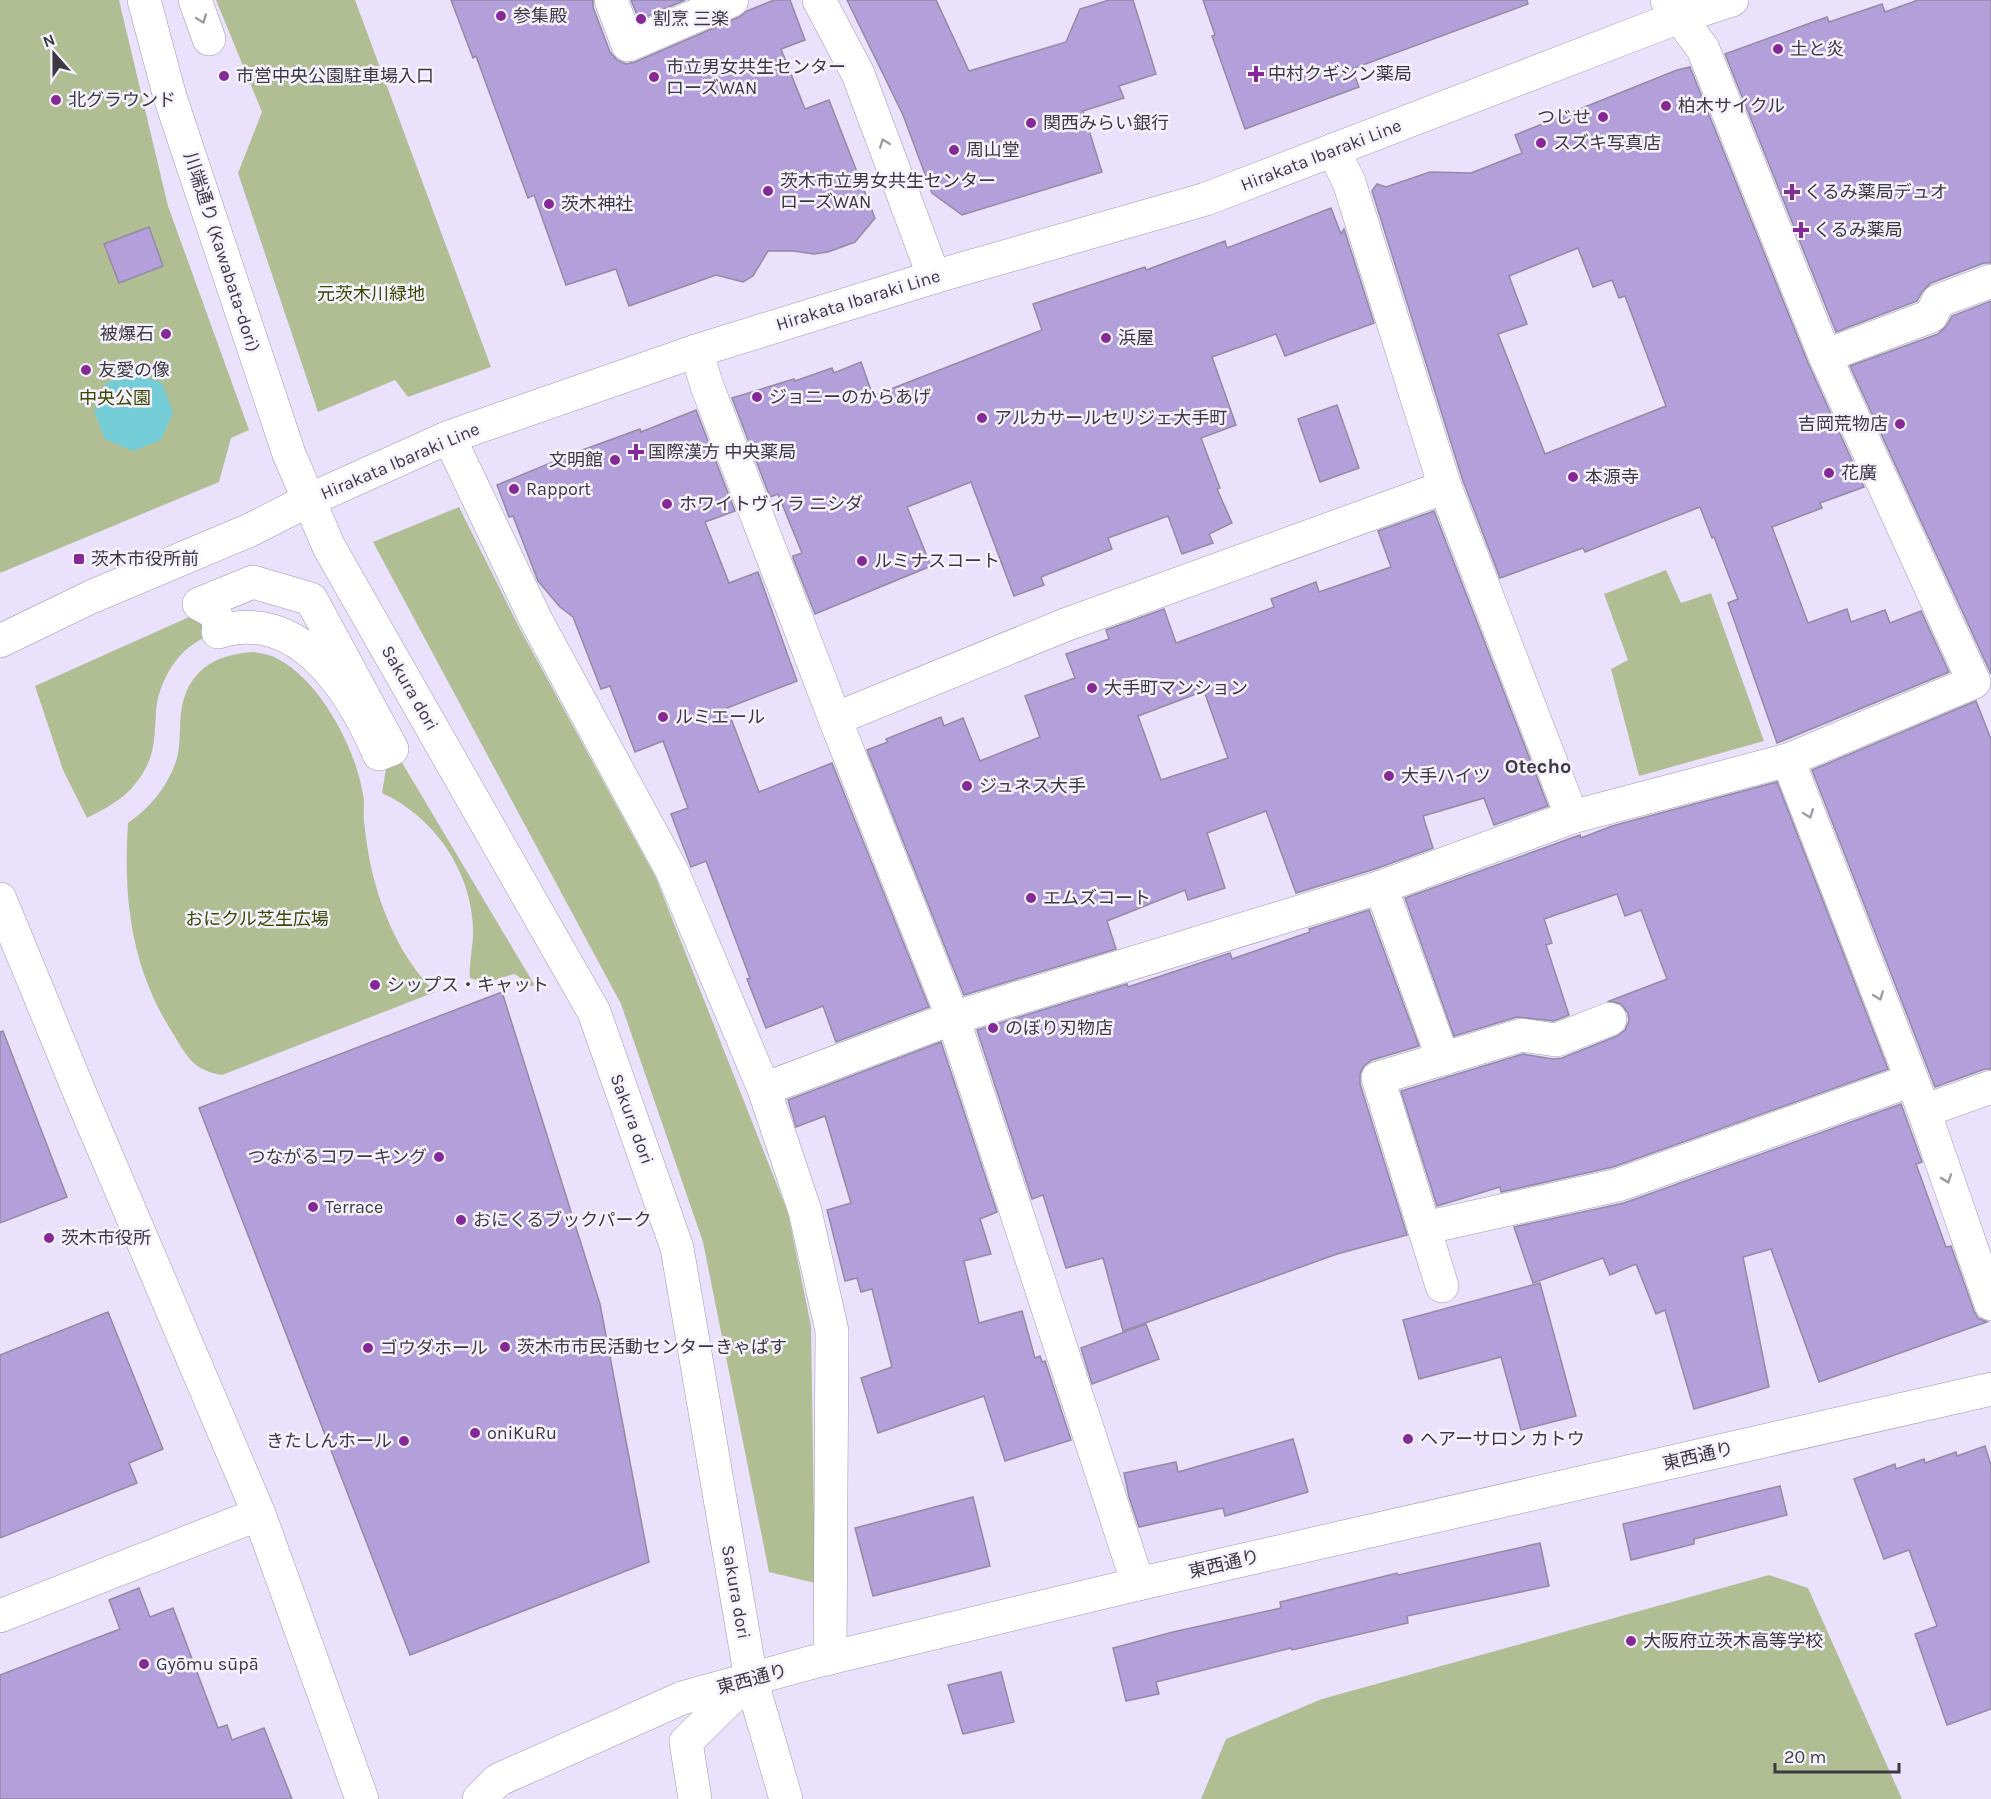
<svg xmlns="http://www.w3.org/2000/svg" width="1991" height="1799" font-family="Karla,'Noto Sans JP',sans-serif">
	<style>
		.green { fill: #b1be94 }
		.water { fill: #74ccd7 }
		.building { fill: #b39fda; stroke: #928ba3; stroke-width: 1.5; fill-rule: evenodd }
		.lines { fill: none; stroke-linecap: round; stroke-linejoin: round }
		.minor-casing { stroke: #9d96ae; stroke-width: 34 }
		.major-casing { stroke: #9d96ae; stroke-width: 34 }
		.minor { stroke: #fff; stroke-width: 33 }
		.major { stroke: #fff; stroke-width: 33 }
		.oneway { stroke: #9e9ca1 }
		.poi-dot { fill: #842995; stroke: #f5f2fd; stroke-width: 2 }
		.labels { text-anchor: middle; stroke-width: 5; stroke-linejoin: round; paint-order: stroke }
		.poi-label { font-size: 18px; fill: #3c3943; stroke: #f5f2fd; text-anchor: start }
		.street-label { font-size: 18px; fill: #3c3943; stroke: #f5f2fd }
		.park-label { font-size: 18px; fill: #3b4900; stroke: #f5f2fd }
		.neighbourhood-label { font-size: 20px; font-weight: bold; fill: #3c3943; stroke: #f5f2fd }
	</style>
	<rect width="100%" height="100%" fill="#eae2fc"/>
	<g class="green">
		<path d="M0 0H119L168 206 249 430 231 438 219 482 0 573Z"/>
		<path d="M216 0H355L491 367 408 397 395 380 318 412 238 173 262 112Z"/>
		<path d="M459 507 520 629 656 878 788 1213 811 1326 815 1583 769 1572 703 1242 621 1004 373 542Z"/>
		<path d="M1666 570 1681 603 1711 593 1764 741 1639 776 1611 669 1628 660 1604 594Z"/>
		<path d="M198 613 208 635C202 639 194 643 188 648 170 663 157 690 156 713 154 742 155 759 136 783 123 800 104 809 87 818L63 770 35 686Z"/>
		<path d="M254 652C260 653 266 654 272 656 318 676 355 746 363 794 365 803 363 812 364 821 366 838 368 855 372 871 382 914 403 961 435 992L222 1075C192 1070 187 1056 172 1032 131 967 123 898 128 823 151 807 169 785 177 758 181 743 179 728 181 713 186 671 215 654 254 652Z"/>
		<path d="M398 756 534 984 533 986H527L518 976 514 974 485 983 470 978C468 972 474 939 473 928 471 870 434 817 382 793L388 757Z"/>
		<path d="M1769 1575 1808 1588 1902 1799H1201L1226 1739 1322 1699Z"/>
	</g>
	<path class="water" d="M134 372 162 383 173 412 161 440 133 451 105 439 94 411 106 383Z"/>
	<g class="building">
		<path d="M451 0H593V7L610 52 617 60 626 64 635 62 739 17 747 11 774 0H790L805 40 781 49 805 109 829 100 875 218 855 242 828 252 814 254 793 251H768L753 276 743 282 716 275 629 306 616 269 566 285 534 195 528 198 476 56 473 58Z"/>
		<path d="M631 0H685L639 20Z"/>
		<path d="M847 0H936L969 71 1066 42 1080 9 1109 0H1133L1156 74 1119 86 1124 98 1083 111 1102 172 962 215 932 193 903 115Z"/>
		<path d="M1203 0H1527L1528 4 1352 69 1359 87 1245 129 1212 36 1215 35Z"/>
		<path d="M1918 0H1991V263H1984L1931 283 1922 292 1917 301 1836 332 1725 54 1827 17 1829 22 1882 4 1885 12Z"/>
		<path d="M1690 67 1808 363 1864 487 1820 503 1822 508 1772 527 1808 623 1847 609 1851 622 1885 610 1890 623 1921 611 1949 672 1777 743 1728 603 1738 599 1714 537 1712 538 1700 507 1585 552 1583 548 1500 578 1463 481 1372 191 1377 184 1386 187 1430 172 1471 173 1522 153 1515 135 1677 70ZM1578 248 1593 287 1612 280 1619 298 1625 296 1666 406 1545 454 1498 334 1527 324 1509 276Z"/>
		<path d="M1331 208 1341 234 1344 229 1374 323 1285 356 1276 334 1212 357 1236 425 1201 438 1220 488 1217 489 1232 523 1209 534 1213 543 1182 554 1168 516 1108 538 1112 549 1041 577 1044 585 1014 596 971 482 907 507 931 566 815 614 793 558V556L802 553 778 494 770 497 732 398 794 379 795 381 832 368 834 373 861 362 873 396 1042 330 1033 304 1145 267 1146 270 1225 241 1227 248Z"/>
		<path d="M149 227 163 266 119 283 104 244Z"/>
		<path d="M1991 301V674L1850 366 1938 334 1947 325 1952 316Z"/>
		<path d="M1337 405 1359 468 1320 482 1298 419Z"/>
		<path d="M696 410 735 511 705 522 729 583 758 572 797 681 727 708 759 792 832 763 929 1007 836 1042 823 1006 766 1028 747 979 750 978 706 861 691 867 671 814 688 808 663 741 635 752 610 686 601 689 573 617 560 607 538 581 513 516 509 517 497 485 577 452 640 429 641 432Z"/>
		<path d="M1434 511 1548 806 1494 825 1484 798 1423 816 1433 848 1375 869 1296 893 1266 811 1207 833 1225 888 1188 900 1185 890 1107 921 1116 949 964 995 867 750 888 742 886 739 941 717 944 726 963 718 980 761 1040 737 1025 696 1075 678 1066 654 1109 639 1106 630 1164 609 1176 643 1274 607 1271 599 1316 582 1319 592 1391 567 1378 531ZM1204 691 1228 758 1161 780 1138 716Z"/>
		<path d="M1976 701 1991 739V1069H1985L1935 1087 1812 770Z"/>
		<path d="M1777 782 1888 1069 1613 1167 1501 1192 1500 1187 1437 1206 1401 1091 1523 1054 1553 1059 1562 1058 1617 1036 1625 1030 1629 1021 1628 1013 1621 1004 1609 1001 1667 979 1641 910 1625 916 1617 894 1544 919 1552 943 1546 945 1569 1015 1554 1021 1517 1017 1454 1036 1405 898 1580 835 1581 838 1612 826Z"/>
		<path d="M1369 910 1419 1046 1372 1060 1364 1066 1360 1074V1084L1407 1235 1337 1254 1123 1331 1103 1258 1066 1268 1043 1195 1032 1199 977 1030 1127 984 1128 987 1230 953 1232 959 1310 932 1309 929Z"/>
		<path d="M502 992 600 1304 649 1562 410 1655 199 1108Z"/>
		<path d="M3 1031 67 1197 0 1223V1032Z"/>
		<path d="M941 1042 997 1212 980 1219 991 1254 964 1261 979 1323 1022 1311 1035 1358 1040 1356 1042 1362 1045 1361 1071 1440 1005 1461 984 1396 878 1433 861 1378 892 1367 872 1289 861 1292 857 1278 845 1281 827 1210 851 1203 825 1116 796 1127 788 1100Z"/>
		<path d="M1901 1104 1922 1162 1916 1164 1946 1247 1951 1246 1974 1311 1978 1318 1987 1322 1819 1382 1771 1249 1743 1257 1769 1387 1694 1409 1665 1310 1656 1314 1636 1264 1610 1275 1603 1258 1533 1283 1514 1227 1624 1203Z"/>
		<path d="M1540 1283 1576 1416 1521 1430 1501 1357 1419 1379 1403 1320Z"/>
		<path d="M108 1312 163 1449 129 1463 137 1483 0 1538V1355Z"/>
		<path d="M1146 1324 1159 1359 1092 1384 1081 1348Z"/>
		<path d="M1293 1439 1308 1492 1225 1516 1223 1508 1139 1527 1129 1497 1124 1473 1176 1462 1178 1472Z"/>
		<path d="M1985 1446 1991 1465V1709L1947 1725 1915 1634 1937 1626 1909 1550 1884 1559 1854 1479 1895 1464 1896 1469 1924 1459 1925 1463 1956 1452 1957 1456Z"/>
		<path d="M1780 1486 1787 1515 1694 1539V1544L1631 1560 1623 1524Z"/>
		<path d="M973 1497 990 1566 873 1596 855 1528Z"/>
		<path d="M1540 1543 1549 1586 1407 1616 1408 1623 1292 1650 1291 1648 1156 1682 1159 1694 1126 1701 1113 1648 1173 1632 1281 1608 1280 1602 1397 1573 1398 1575Z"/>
		<path d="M139 1588 150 1617 173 1608 218 1728 227 1725 232 1740 264 1728 292 1799H0V1675L120 1629 109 1600Z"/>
		<path d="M1001 1672 1014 1722 963 1734 948 1685Z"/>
	</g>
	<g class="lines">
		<defs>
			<g id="minor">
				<path d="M144 0 170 97 289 454 329 547 594 1012 677 1248 751 1679 786 1799"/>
				<path d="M195 0 209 39"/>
				<path d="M611 0 628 45 732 0"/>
				<path d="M819 0 858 74 934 277"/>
				<path d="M1333 150 1349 182 1445 487 1572 817"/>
				<path d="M696 351 707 386 835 719 953 1018 1138 1584"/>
				<path d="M1825 356 1931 316 1938 301 1991 281"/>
				<path d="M449 437 536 620 672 871 764 1089 805 1211 832 1331 830 1658"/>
				<path d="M253 582 311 599 392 749 379 754C352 691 299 606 218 632 221 616 212 610 199 604Z"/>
				<path d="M835 719 1065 625 1445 487"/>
				<path d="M1788 760 1924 1111 1991 1304"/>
				<path d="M1381 887 1443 1059"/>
				<path d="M0 899 81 1096 259 1514 362 1799"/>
				<path d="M764 1089 953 1018 1381 887 1572 817 1788 760 1974 682 1825 356 1703 49 1667 0"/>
				<path d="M1924 1111 1991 1087"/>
				<path d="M1424 1228 1618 1185 1912 1080"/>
				<path d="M1442 1286 1378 1078 1522 1035 1556 1040 1610 1019"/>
				<path d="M0 1616 259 1514"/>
				<path d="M479 1799 498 1780 682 1698 813 1662 1138 1584 1991 1389"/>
				<path d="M695 1799 686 1742 747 1682"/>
			</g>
			<path id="major" d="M0 641 91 597 250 530 309 500 449 437 696 351 934 277 1206 199 1679 17 1732 0"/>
		</defs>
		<use href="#minor" class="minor-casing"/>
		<use href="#major" class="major-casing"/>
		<use href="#minor" class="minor"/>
		<use href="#major" class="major"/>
	</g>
	<defs><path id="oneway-chevron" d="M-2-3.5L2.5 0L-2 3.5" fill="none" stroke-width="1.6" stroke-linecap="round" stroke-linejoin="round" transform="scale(1.5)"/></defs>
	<g class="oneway">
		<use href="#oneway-chevron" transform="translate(202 19) rotate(70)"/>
		<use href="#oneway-chevron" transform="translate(884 143) rotate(-111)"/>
		<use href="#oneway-chevron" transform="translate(1809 814) rotate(69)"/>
		<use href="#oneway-chevron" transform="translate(1879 996) rotate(69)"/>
		<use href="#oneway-chevron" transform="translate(1947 1179) rotate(71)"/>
	</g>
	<g class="poi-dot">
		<circle cx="501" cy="16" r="6"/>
		<circle cx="641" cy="19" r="6"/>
		<circle cx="1778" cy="49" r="6"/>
		<path d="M1253 65h6v6h6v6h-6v6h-6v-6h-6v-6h6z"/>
		<circle cx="224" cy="76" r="6"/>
		<circle cx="654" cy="77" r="6"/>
		<circle cx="56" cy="100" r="6"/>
		<circle cx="1666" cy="106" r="6"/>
		<circle cx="1603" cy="117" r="6"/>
		<circle cx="1031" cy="123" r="6"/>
		<circle cx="1541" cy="143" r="6"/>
		<circle cx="954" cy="150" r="6"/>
		<circle cx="768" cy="191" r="6"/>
		<path d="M1789 183h6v6h6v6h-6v6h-6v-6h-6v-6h6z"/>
		<circle cx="549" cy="204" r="6"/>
		<path d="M1798 221h6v6h6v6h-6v6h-6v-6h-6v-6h6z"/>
		<circle cx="166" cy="334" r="6"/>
		<circle cx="1106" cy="338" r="6"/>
		<circle cx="86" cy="370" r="6"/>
		<circle cx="757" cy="397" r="6"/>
		<circle cx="982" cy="418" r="6"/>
		<circle cx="1900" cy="424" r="6"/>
		<path d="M633 443h6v6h6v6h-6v6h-6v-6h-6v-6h6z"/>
		<circle cx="615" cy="460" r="6"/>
		<circle cx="1829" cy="473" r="6"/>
		<circle cx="1573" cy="477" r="6"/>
		<circle cx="514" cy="489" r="6"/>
		<circle cx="667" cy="504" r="6"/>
		<rect x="73" y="553" width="12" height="12" rx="3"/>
		<circle cx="862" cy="561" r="6"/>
		<circle cx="1092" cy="688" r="6"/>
		<circle cx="663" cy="717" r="6"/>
		<circle cx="1389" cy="776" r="6"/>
		<circle cx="967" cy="786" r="6"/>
		<circle cx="1031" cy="898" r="6"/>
		<circle cx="375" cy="985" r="6"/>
		<circle cx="993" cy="1028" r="6"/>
		<circle cx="439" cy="1157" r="6"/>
		<circle cx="313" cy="1207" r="6"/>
		<circle cx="461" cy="1220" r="6"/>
		<circle cx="49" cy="1238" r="6"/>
		<circle cx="505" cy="1347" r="6"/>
		<circle cx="368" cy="1348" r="6"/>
		<circle cx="475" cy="1433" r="6"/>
		<circle cx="1408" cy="1439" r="6"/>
		<circle cx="404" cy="1441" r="6"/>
		<circle cx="1631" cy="1641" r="6"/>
		<circle cx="144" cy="1664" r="6"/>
	</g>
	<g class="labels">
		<g class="poi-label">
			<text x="513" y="22">参集殿</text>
			<text x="653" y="25">割烹 三楽</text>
			<text x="1790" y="55">土と炎</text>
			<text x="666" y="73">市立男女共生センター<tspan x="666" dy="21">ローズWAN</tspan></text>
			<text x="1268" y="80">中村クギシン薬局</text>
			<text x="236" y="82">市営中央公園駐車場入口</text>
			<text x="68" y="106">北グラウンド</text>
			<text x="1678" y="112">柏木サイクル</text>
			<text x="1591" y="123" text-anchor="end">つじせ</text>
			<text x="1043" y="129">関西みらい銀行</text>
			<text x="1553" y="149">スズキ写真店</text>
			<text x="966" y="156">周山堂</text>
			<text x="780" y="187">茨木市立男女共生センター<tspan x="780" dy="21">ローズWAN</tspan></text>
			<text x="1804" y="198">くるみ薬局デュオ</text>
			<text x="561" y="210">茨木神社</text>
			<text x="1813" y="236">くるみ薬局</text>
			<text x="154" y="340" text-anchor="end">被爆石</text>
			<text x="1118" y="344">浜屋</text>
			<text x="98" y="376">友愛の像</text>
			<text x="769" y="403">ジョニーのからあげ</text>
			<text x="994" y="424">アルカサールセリジェ大手町</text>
			<text x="1888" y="430" text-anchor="end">吉岡荒物店</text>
			<text x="648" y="458">国際漢方 中央薬局</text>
			<text x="603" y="466" text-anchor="end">文明館</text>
			<text x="1841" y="479">花廣</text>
			<text x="1585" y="483">本源寺</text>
			<text x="526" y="495">Rapport</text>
			<text x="679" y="510">ホワイトヴィラ ニシダ</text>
			<text x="91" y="565">茨木市役所前</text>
			<text x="874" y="567">ルミナスコート</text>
			<text x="1104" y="694">大手町マンション</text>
			<text x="675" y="723">ルミエール</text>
			<text x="1401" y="782">大手ハイツ</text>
			<text x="979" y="792">ジュネス大手</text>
			<text x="1043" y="904">エムズコート</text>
			<text x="387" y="991">シップス・キャット</text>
			<text x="1005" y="1034">のぼり刃物店</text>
			<text x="427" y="1163" text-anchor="end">つながるコワーキング</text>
			<text x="325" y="1213">Terrace</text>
			<text x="473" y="1226">おにくるブックパーク</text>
			<text x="61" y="1244">茨木市役所</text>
			<text x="517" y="1353">茨木市市民活動センターきゃぱす</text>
			<text x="380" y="1354">ゴウダホール</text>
			<text x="487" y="1439">oniKuRu</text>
			<text x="1420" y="1445">ヘアーサロン カトウ</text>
			<text x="392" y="1447" text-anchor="end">きたしんホール</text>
			<text x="1643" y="1647">大阪府立茨木高等学校</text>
			<text x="156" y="1670">Gyōmu sūpā</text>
		</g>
		<g class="street-label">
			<text transform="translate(1321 155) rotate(-21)" y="6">Hirakata Ibaraki Line</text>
			<text transform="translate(222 252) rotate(72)" y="6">川端通り (Kawabata-dori)</text>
			<text transform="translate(858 300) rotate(-17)" y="6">Hirakata Ibaraki Line</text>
			<text transform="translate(400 461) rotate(-23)" y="6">Hirakata Ibaraki Line</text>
			<text transform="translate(410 688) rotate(60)" y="6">Sakura dori</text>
			<text transform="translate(632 1119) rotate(70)" y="6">Sakura dori</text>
			<text transform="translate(1698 1456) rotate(-13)" y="6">東西通り</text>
			<text transform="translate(1224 1564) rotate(-13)" y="6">東西通り</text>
			<text transform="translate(736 1592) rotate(80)" y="6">Sakura dori</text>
			<text transform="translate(752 1679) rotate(-15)" y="6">東西通り</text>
		</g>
		<g class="park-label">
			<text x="371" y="300">元茨木川緑地</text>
			<text x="115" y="404">中央公園</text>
			<text x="257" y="925">おにクル芝生広場</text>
		</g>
		<g class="neighbourhood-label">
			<text x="1538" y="773">Otecho</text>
		</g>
	</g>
	<g transform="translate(54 54) rotate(339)" stroke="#f5f2fd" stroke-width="4.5" paint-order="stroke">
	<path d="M0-4.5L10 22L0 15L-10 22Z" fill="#3c3943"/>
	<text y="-9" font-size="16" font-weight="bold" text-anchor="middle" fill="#3c3943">N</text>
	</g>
	<path d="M1775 1763v9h124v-9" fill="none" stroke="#3c3943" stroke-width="3"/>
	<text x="1784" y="1763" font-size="18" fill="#3c3943" stroke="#f5f2fd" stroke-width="4.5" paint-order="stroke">20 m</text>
</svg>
